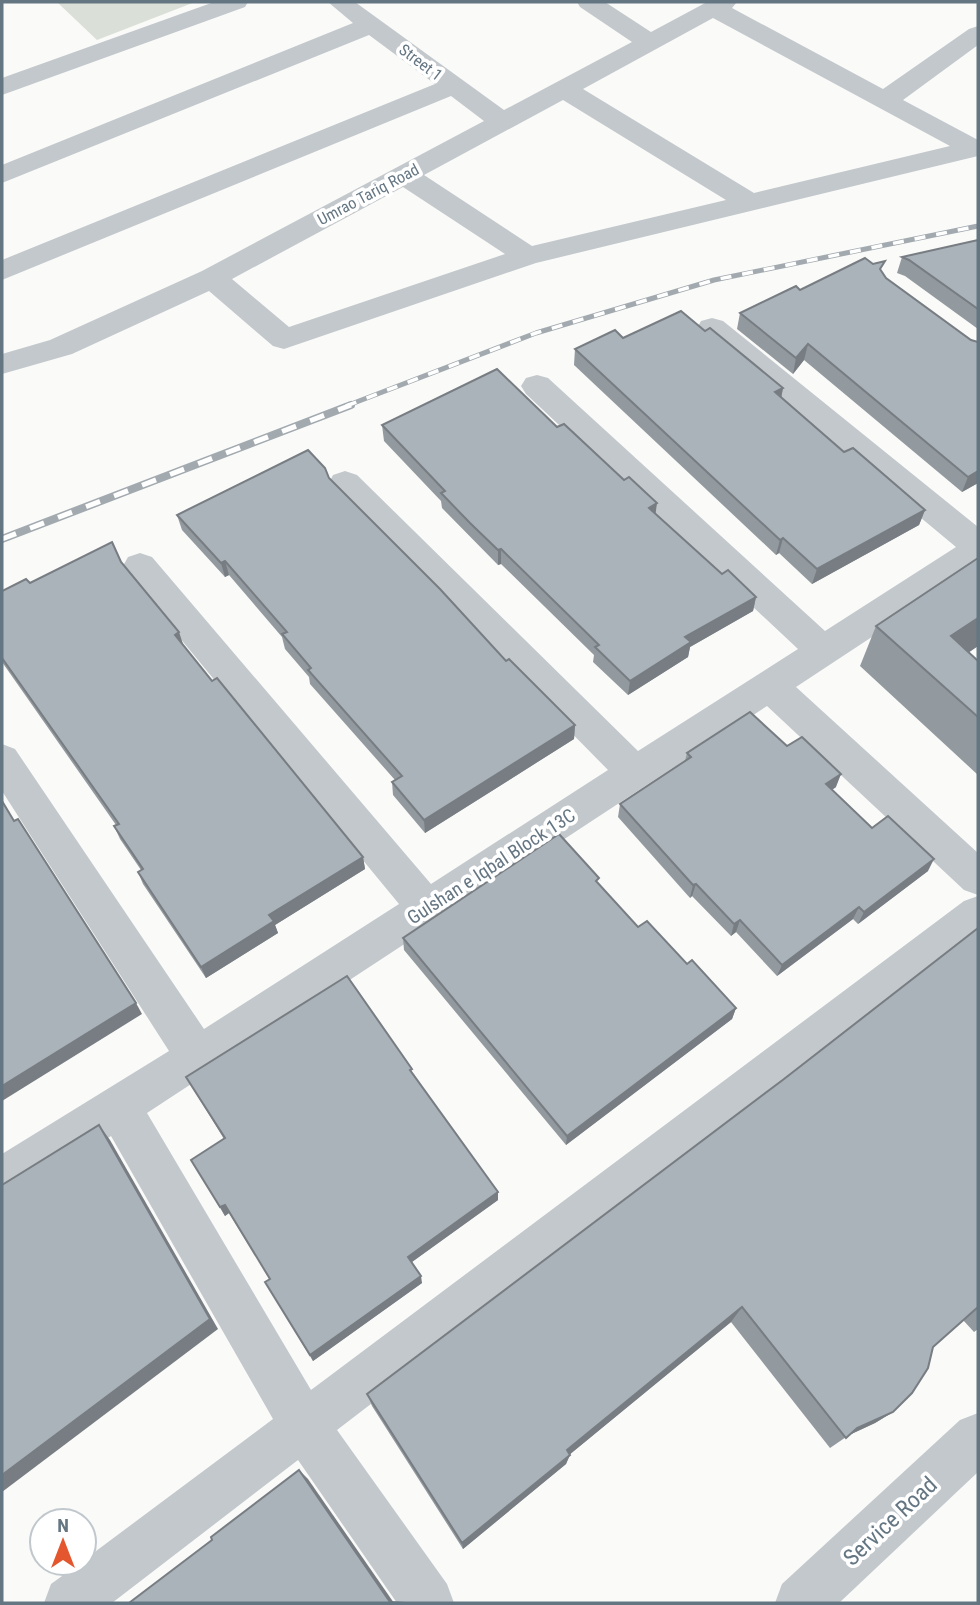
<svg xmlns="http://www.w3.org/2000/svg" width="980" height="1605" font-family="'Roboto Condensed',sans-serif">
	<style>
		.green { fill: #dadfd7 }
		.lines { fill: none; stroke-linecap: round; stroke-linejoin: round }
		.minor { fill: #c3c8cc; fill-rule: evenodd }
		.rail-far1-casing { stroke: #a2aab0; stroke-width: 5 }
		.rail-casing { stroke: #a2aab0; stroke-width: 8 }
		.rail-far1 { stroke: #fff; stroke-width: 3.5; stroke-dasharray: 11; stroke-linecap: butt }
		.rail { stroke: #fff; stroke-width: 5; stroke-dasharray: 15; stroke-linecap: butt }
		.wall { fill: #929a9f }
		.shaded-wall { fill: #777d82 }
		.building { fill: #aab3b9; stroke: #777d82; stroke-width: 2 }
		.labels { text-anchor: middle; stroke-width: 7; stroke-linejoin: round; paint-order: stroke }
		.far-street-label { font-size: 16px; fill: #657683; stroke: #fff }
		.street-label { font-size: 19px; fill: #657683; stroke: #fff }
		.near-street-label { font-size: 23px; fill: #657683; stroke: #fff }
	</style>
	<rect width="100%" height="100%" fill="#fafaf8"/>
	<path class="green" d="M57 2H195L97 40Z"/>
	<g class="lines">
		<g class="minor">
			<path d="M214 2H248L245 7 2 95V78Z"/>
			<path d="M328 2H355L504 110 632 42 580 7 577 2H605L651 32 707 2H737L732 8 883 89 969 29 978 26V45L903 100 978 140V156L536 263 284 349 273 346 209 291 72 354 2 374V354L50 340 202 271 484 121 451 96 2 280V260L435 84 369 35 2 183V165L353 23ZM713 18 950 146 754 193 583 89ZM563 100 726 200 532 246 424 175ZM403 187 505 254 289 327 232 279Z"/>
			<path d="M712 318 723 321 978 527V567L796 687 978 853V895L964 890 767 706 147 1113 311 1390 964 901 978 896V938L337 1430 447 1584 454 1603H397L298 1460 112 1603H44L51 1584 80 1563H84V1560L273 1419 111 1136 18 1195 2 1201V1154L169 1051 2 791V744L15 749 204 1029 399 904 128 575 123 566 128 557 140 553 152 557 431 884 608 770 333 491 329 483 333 475 345 471 357 475 638 751 798 649 526 394 521 386 526 378 537 375 548 378 825 631 956 547 701 335 697 328 701 321Z"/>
			<path d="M978 1413V1472L839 1603H775L782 1584 960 1420Z"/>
		</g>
		<defs>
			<path id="rail-far1" d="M346 406 536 333 714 280 978 226"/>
			<path id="rail" d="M2 539 351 405"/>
		</defs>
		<use href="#rail-far1" class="rail-far1-casing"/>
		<use href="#rail" class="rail-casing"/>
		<use href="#rail-far1" class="rail-far1"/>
		<use href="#rail" class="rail"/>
	</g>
	<g class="wall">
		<path d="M978 240V329L905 276 897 273 902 257Z"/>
		<path d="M882 272 886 278 971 340 978 342V483L962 492 804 360 793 374 737 329 740 313 800 290Z"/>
		<path d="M705 331 783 388 781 398 844 452 925 510 919 525 812 584 779 553 776 555 574 365 575 349 623 338Z"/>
		<path d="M382 425 557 427 656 514 722 574 756 597 753 611 690 647 688 657 628 695 593 662 594 655 501 564 498 565 442 508 441 501 384 441Z"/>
		<path d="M329 478 506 661 575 725 574 739 425 833 393 795 392 782 395 780 310 684 309 677 285 649 282 637 229 575 225 577 182 530 177 515Z"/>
		<path d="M121 562 183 645 212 681 363 857 365 869 275 925 278 933 206 978 143 884 138 872 141 870 120 839 114 826 116 825 2 662V591Z"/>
		<path d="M876 626 978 646 969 652 978 661V775L860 666Z"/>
		<path d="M787 746 836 787 832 790 872 828 928 871 858 924 853 919 777 976 736 932 731 936 692 896 690 898 618 817 620 804 685 761 687 753Z"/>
		<path d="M598 884 638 927 687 964 736 1008 732 1019 566 1145 404 950 403 938Z"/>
		<path d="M978 928V1329L974 1332 963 1320 933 1347 893 1412 875 1423 849 1435 830 1448 731 1322 570 1454 566 1464 463 1549 372 1406 367 1394 784 1079Z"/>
		<path d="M412 1073 498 1200 412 1262 422 1283 313 1361 265 1282 270 1279 229 1213 225 1216 191 1160 224 1139 186 1077Z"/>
	</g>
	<g class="shaded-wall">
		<path d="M808 344 804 360 793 374 796 358Z"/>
		<path d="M783 388 780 404 775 392Z"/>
		<path d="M978 471V483L962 492 968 477Z"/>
		<path d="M657 503 655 518 649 508Z"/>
		<path d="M925 510 919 525 812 584 817 569Z"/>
		<path d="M783 538 779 553 776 555 780 540Z"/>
		<path d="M501 549V564L498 565V550Z"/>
		<path d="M225 561 229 575 225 577 221 563Z"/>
		<path d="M756 597 753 611 690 647 688 657 628 695 630 681 685 637Z"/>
		<path d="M978 618V646L933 677 951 636Z"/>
		<path d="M179 632 184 647 175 635Z"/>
		<path d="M575 725 574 739 425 833 424 820Z"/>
		<path d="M841 774 836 787 821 797 826 784Z"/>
		<path d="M363 857 365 869 275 925 278 933 206 978 201 967 269 915Z"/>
		<path d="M934 859 928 871 858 924 864 912Z"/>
		<path d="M696 884 692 896 690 898 693 885Z"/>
		<path d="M859 907 853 919 777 976 782 965Z"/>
		<path d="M740 920 736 932 731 936 734 924Z"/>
		<path d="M136 1003 142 1014 2 1101V1086Z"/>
		<path d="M736 1008 732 1019 566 1145 567 1136Z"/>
		<path d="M99 1125 110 1140 218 1329 2 1492V1475Z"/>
		<path d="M498 1192V1200L409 1264 408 1257Z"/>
		<path d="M225 1205 229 1213 225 1216 220 1207Z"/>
		<path d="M421 1276 422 1283 313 1361 310 1355Z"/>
		<path d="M742 1307 731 1322 563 1460 567 1450Z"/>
		<path d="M893 1412 875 1423 845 1437 857 1428Z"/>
		<path d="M570 1455 566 1464 463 1549 462 1543Z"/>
		<path d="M299 1470 308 1479 394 1603 390 1602Z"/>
	</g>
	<g class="building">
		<path d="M978 240V309L909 260 902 257Z"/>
		<path d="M865 258 873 264 885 261 880 269 886 278 971 340 978 342V471L968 477 808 344 796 358 740 313 796 286 800 290Z"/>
		<path d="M681 311 705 331 710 328 783 388 775 392 844 452 853 448 925 510 817 569 783 538 780 540 575 349 615 330 623 338Z"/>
		<path d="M497 369 557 427 564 424 624 480 629 477 657 503 649 508 722 574 728 570 756 597 685 637 691 642 630 681 595 647 599 645 501 549 498 550 470 523 441 493 445 491 382 425Z"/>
		<path d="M308 450 325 468 329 478 440 589 506 661 509 659 575 725 424 820 392 782 402 776 308 670 311 668 282 634 287 632 225 561 221 563 177 515Z"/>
		<path d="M112 542 121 562 179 632 175 635 212 681 217 678 363 857 269 915 274 921 201 967 138 872 143 869 114 826 119 824 2 658V591L26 579 30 583Z"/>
		<path d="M978 558V618L951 636 978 661V717L876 626Z"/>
		<path d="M750 712 787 746 802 737 841 774 826 784 872 828 888 816 934 859 864 912 859 907 782 965 740 920 734 924 696 884 693 885 620 804 691 757 687 753Z"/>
		<path d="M2 801 14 821 18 819 136 1003 2 1086Z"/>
		<path d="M559 834 599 878 596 881 638 927 647 921 687 964 692 960 736 1008 567 1136 403 938Z"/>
		<path d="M978 928V1307L933 1347 928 1368 912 1393 893 1412 857 1428 846 1438 742 1307 567 1450 570 1455 462 1543 367 1394 784 1079Z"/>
		<path d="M347 976 412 1069 410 1070 498 1192 408 1257 421 1276 310 1355 265 1282 270 1279 225 1205 220 1207 191 1160 225 1138 186 1077Z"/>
		<path d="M99 1125 210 1319 2 1475V1185Z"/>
		<path d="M299 1470 390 1602 405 1603H129L212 1540 211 1537Z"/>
	</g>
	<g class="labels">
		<g class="far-street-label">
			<text transform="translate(421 62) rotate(37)" y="6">Street 1</text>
			<text transform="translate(368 194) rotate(-28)" y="6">Umrao Tariq Road</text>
		</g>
		<g class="street-label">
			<text transform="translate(491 866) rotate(-33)" y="7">Gulshan e Iqbal Block 13C</text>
		</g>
		<g class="near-street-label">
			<text transform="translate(890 1521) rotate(-43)" y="8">Service Road</text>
		</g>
	</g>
	<rect width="980" height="1605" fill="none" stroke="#657683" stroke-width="7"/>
	<g transform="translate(63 1542)"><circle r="33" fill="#ffffff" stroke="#c1c8cd" stroke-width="2"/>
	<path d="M0-5L12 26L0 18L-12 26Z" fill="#e4572e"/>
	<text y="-10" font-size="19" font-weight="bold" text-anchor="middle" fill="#657683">N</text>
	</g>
</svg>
